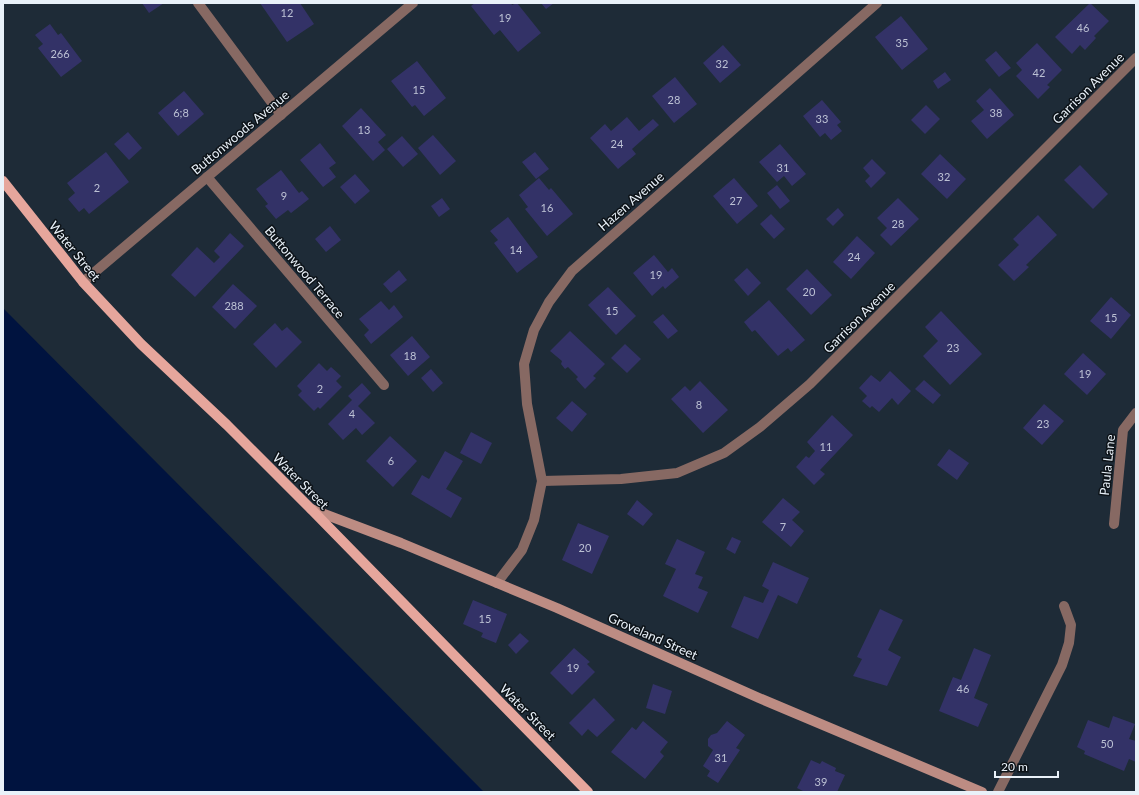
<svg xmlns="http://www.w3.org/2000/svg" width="1139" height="795" font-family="Lato,sans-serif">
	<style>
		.water { fill: #00133f }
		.building { fill: #333267 }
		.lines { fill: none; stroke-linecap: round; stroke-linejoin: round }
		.service { stroke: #876963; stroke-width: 10 }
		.minor { stroke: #876963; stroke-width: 10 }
		.secondary { stroke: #bd8c83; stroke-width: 10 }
		.primary { stroke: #e6a69c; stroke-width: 10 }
		.labels { text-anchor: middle; stroke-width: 3; stroke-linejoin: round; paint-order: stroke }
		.number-label { font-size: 11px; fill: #bcc1d4 }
		.street-label { font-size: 13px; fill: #e9f1f9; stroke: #0d1318 }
	</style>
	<rect width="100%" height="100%" fill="#1e2b37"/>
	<path class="water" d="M3 308 484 792H3Z"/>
	<g class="building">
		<path d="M142 3H164L149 13Z"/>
		<path d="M260 3H300L314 24 287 42Z"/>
		<path d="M475 3H511L512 5 517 3 541 33 518 52 500 30 494 35 471 6Z"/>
		<path d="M541 3H554L546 9Z"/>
		<path d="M1090 3 1109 21 1094 36 1096 38 1085 50 1080 45 1072 54 1055 37Z"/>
		<path d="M901 16 928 49 902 70 875 37Z"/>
		<path d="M50 24 58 35 61 33 82 61 61 77 38 48 43 44 35 35Z"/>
		<path d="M1037 43 1062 70 1047 85 1050 87 1038 99 1016 76 1022 70 1016 63Z"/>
		<path d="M723 45 741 65 720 83 703 63Z"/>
		<path d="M996 51 1011 68 999 77 985 60Z"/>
		<path d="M417 61 446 98 424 116 415 105 412 107 391 81Z"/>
		<path d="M945 72 951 80 938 89 933 81Z"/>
		<path d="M675 77 697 104 674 123 652 96Z"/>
		<path d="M990 88 1014 115 987 139 971 121 984 110 976 101Z"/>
		<path d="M184 91 204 114 178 136 158 113Z"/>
		<path d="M822 100 841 122 837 125 842 131 831 140 825 133 820 137 803 116Z"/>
		<path d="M926 105 940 119 925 134 911 120Z"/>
		<path d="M361 108 386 135 378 142 385 150 373 161 342 126Z"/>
		<path d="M627 117 639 131 653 119 659 125 632 149 636 154 618 169 590 138 605 124 611 131Z"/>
		<path d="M128 132 142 148 129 160 114 144Z"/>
		<path d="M433 135 456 161 440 175 418 148Z"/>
		<path d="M402 136 418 154 403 167 387 149Z"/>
		<path d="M320 143 336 163 329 168 336 177 323 187 300 160Z"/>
		<path d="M780 144 806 174 792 186 784 176 777 182 759 162Z"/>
		<path d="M106 152 129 182 89 214 84 208 79 212 68 199 75 193 67 183Z"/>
		<path d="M535 152 549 169 536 179 522 162Z"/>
		<path d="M940 154 966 179 947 199 921 174Z"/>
		<path d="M872 159 886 173 871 188 865 181 870 176 863 168Z"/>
		<path d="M1080 165 1108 194 1093 209 1064 180Z"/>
		<path d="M281 170 299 193 302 191 309 199 291 213 288 210 276 219 265 206 268 204 256 189Z"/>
		<path d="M355 174 370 191 355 204 340 187Z"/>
		<path d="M539 178 549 190 551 188 573 214 547 236 525 209 528 207 519 195Z"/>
		<path d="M734 178 758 206 737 224 713 196Z"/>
		<path d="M777 185 790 201 780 209 767 193Z"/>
		<path d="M442 198 450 209 439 217 431 206Z"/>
		<path d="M898 198 919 219 891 246 880 235 887 228 877 218Z"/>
		<path d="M838 208 844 215 833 226 826 219Z"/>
		<path d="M771 214 785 229 774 239 760 224Z"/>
		<path d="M1038 215 1057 235 1026 265 1029 267 1014 281 998 265 1019 245 1013 239Z"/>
		<path d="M508 217 538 257 517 273 494 243 498 240 490 231Z"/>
		<path d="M330 226 341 240 326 252 315 239Z"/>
		<path d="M230 233 244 246 195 297 171 275 197 247 214 263 220 257 214 251Z"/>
		<path d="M857 236 875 253 851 279 833 262Z"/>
		<path d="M654 255 668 272 672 268 679 277 665 289 663 286 652 296 633 273Z"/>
		<path d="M747 268 761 283 748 296 734 280Z"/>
		<path d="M807 269 832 295 811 315 786 289Z"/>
		<path d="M399 270 407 280 391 293 383 284Z"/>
		<path d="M233 284 257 306 235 329 212 307Z"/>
		<path d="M608 287 636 316 616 335 588 305Z"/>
		<path d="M1111 297 1131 315 1111 339 1090 321Z"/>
		<path d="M769 300 805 340 791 352 788 348 778 356 755 330 752 332 744 322Z"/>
		<path d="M381 301 389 310 394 305 403 317 371 344 364 335 369 330 359 319Z"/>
		<path d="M941 311 982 354 950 385 923 356 938 341 925 327Z"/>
		<path d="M663 314 678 331 668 339 653 322Z"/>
		<path d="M275 323 282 331 287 327 302 342 276 368 253 344Z"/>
		<path d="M570 331 605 364 593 376 596 378 585 389 576 379 578 377 568 367 565 369 561 364 562 361 550 351Z"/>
		<path d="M412 336 430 357 408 376 390 355Z"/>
		<path d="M625 344 641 359 627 373 611 358Z"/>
		<path d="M1083 353 1106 374 1087 395 1064 374Z"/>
		<path d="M319 363 327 371 331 367 341 376 336 381 342 387 320 409 318 407 314 411 298 395 302 391 297 386Z"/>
		<path d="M431 369 443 383 433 392 421 378Z"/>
		<path d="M890 371 911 391 898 405 892 398 879 412 872 406 870 408 862 401 867 396 859 388 871 375 880 382Z"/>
		<path d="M924 380 941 395 933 404 915 389Z"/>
		<path d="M700 381 728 410 703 433 671 399 685 386 690 391Z"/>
		<path d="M362 383 371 393 358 406 375 423 362 435 356 428 343 440 328 424 352 400 348 396Z"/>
		<path d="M572 401 587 414 572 432 556 418Z"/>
		<path d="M1044 404 1064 421 1042 445 1023 428Z"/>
		<path d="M832 415 853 435 820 470 825 474 814 485 796 467 806 456 809 458 815 451 807 442Z"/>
		<path d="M471 432 492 443 481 464 460 453Z"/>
		<path d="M390 436 417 461 393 487 366 461Z"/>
		<path d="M949 449 969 463 957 480 937 465Z"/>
		<path d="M445 451 463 461 446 489 462 498 451 518 411 494 422 475 429 479Z"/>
		<path d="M783 498 800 512 792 520 804 531 791 547 762 522Z"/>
		<path d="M637 500 653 514 643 526 627 514Z"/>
		<path d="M578 523 609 536 592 574 562 560Z"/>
		<path d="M732 537 741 541 735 554 726 549Z"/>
		<path d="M677 539 705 552 695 574 703 577 698 588 708 592 698 613 663 596 676 569 665 564Z"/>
		<path d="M773 562 809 578 797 604 778 595 758 639 731 627 744 596 763 603 769 590 762 586Z"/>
		<path d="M473 600 507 614 496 643 481 637 483 633 463 624Z"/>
		<path d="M880 609 903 620 888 650 901 657 887 686 853 676 862 659 857 657Z"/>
		<path d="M520 633 529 641 516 654 508 645Z"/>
		<path d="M574 648 590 662 587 664 595 672 572 695 550 673Z"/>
		<path d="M974 648 991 655 974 698 988 704 978 727 939 711 953 677 961 680Z"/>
		<path d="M653 684 672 691 665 714 646 708Z"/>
		<path d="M594 698 615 720 597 737 588 729 582 736 569 723Z"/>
		<path d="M1113 716 1135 724 1129 739 1136 741V762L1129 759 1124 771 1084 754 1085 751 1077 747 1088 720 1109 728Z"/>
		<path d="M643 721 668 742 660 752 664 756 645 779 611 752 632 727 636 730Z"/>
		<path d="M727 721 745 735 736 748 740 750 718 783 707 776 710 771 703 766 713 750 708 746V739L711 735 717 733Z"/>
		<path d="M811 760 820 764 822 761 836 768 835 771 845 775 837 792H805L797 788Z"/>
	</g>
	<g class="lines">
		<path class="service" d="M998 792 1062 665 1069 643 1071 625 1064 606"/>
		<g class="minor">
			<path d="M198 3 281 115"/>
			<path d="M207 177 384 385"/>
			<path d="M83 282 413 3"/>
			<path d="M542 481 621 479 677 473 724 453 760 427 810 384 1136 58"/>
			<path d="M1114 524 1123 430 1136 413"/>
			<path d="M497 583 522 550 534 520 542 481 527 404 524 364 534 330 549 302 572 271 877 3"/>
		</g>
		<path class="secondary" d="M311 509 401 543 557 608 759 698 982 792"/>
		<path class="primary" d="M3 181 83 282 141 344 227 425 311 509 588 792"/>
	</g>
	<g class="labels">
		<g class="number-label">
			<text x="287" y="17">12</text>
			<text x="505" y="22">19</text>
			<text x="1083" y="32">46</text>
			<text x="902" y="47">35</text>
			<text x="60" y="58">266</text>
			<text x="722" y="68">32</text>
			<text x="1039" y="77">42</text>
			<text x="419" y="94">15</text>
			<text x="674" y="104">28</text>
			<text x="181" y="117">6;8</text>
			<text x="996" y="117">38</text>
			<text x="822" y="123">33</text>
			<text x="364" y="134">13</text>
			<text x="617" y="148">24</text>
			<text x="783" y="172">31</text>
			<text x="944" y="181">32</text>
			<text x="97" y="192">2</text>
			<text x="284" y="200">9</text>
			<text x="736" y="205">27</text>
			<text x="547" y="212">16</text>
			<text x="898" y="228">28</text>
			<text x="516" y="254">14</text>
			<text x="854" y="261">24</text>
			<text x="656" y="279">19</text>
			<text x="809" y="296">20</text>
			<text x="234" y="310">288</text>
			<text x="612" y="315">15</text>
			<text x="1111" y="322">15</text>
			<text x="953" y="352">23</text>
			<text x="410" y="360">18</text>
			<text x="1085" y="378">19</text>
			<text x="320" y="393">2</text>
			<text x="699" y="409">8</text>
			<text x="352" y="418">4</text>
			<text x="1043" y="428">23</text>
			<text x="826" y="451">11</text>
			<text x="391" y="465">6</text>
			<text x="783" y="531">7</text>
			<text x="585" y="552">20</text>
			<text x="485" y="623">15</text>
			<text x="573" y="672">19</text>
			<text x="963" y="693">46</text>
			<text x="1107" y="748">50</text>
			<text x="721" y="762">31</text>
			<text x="821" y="786">39</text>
		</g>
		<g class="street-label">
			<text transform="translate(1088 88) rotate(-45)" y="5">Garrison Avenue</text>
			<text transform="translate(240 132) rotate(-40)" y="5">Buttonwoods Avenue</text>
			<text transform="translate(631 201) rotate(-41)" y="5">Hazen Avenue</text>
			<text transform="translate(75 251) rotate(51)" y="5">Water Street</text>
			<text transform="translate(305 272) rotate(50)" y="5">Buttonwood Terrace</text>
			<text transform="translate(859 317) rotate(-45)" y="5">Garrison Avenue</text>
			<text transform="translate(1107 465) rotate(-84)" y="5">Paula Lane</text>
			<text transform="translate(301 481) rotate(45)" y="5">Water Street</text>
			<text transform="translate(653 636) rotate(24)" y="5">Groveland Street</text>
			<text transform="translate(528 712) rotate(45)" y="5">Water Street</text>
		</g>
	</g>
	<rect width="1139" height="795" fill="none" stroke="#e9f1f9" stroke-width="8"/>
	<path d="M995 771v6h63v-6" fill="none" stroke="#e9f1f9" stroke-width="2"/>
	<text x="1001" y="771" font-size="12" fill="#e9f1f9" stroke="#0d1318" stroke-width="3" paint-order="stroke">20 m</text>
</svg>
